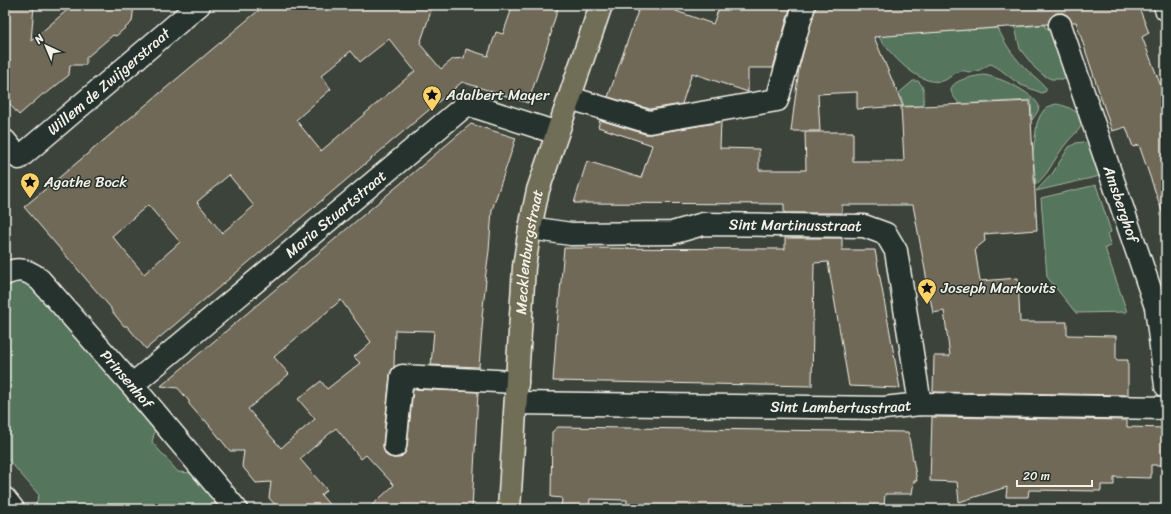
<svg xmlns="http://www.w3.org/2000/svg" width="1171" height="514" font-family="Sriracha,sans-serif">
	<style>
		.green { fill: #54745d; stroke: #a4b2a2 }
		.building { fill: #716959; stroke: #f4f1e8; fill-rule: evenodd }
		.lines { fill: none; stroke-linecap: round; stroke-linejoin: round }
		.minor-casing { stroke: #f4f1e8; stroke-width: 25 }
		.major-casing { stroke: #f4f1e8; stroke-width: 25 }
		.minor { stroke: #26332d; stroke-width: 22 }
		.major { stroke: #716e59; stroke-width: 22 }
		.labels { text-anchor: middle; stroke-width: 3; stroke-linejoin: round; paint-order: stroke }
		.street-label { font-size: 15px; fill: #f4f1e8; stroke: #26332d }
		.poi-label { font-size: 15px; fill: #f4f1e8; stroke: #26332d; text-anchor: start }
	</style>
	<rect width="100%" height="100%" fill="#3c433a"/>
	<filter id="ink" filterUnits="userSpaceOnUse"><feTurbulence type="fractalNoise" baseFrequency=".025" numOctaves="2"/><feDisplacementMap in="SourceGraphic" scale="8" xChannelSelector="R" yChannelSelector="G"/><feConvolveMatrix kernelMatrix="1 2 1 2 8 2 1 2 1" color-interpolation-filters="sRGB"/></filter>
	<g filter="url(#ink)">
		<g class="green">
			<path d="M1045 25V28H1050L1067 79H1051L1043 75 1035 68 1020 49 1015 27Z"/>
			<path d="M998 28C1005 44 1011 53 1023 66 1030 74 1039 79 1046 88V91L1042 93C1035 90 1028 88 1021 85 1012 80 997 65 990 64 983 68 978 72 970 72 967 72 964 70 961 71 953 72 949 80 942 81 918 86 890 54 878 36Z"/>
			<path d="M984 75C999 77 1033 92 1039 106L1038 111 1032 120 1031 100 959 104C957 100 951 95 951 90 952 79 976 76 984 75Z"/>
			<path d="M913 81H918C926 88 924 96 923 106H904L899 93Z"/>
			<path d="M1056 104C1065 105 1082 112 1082 122 1082 129 1073 135 1069 140 1061 149 1055 160 1048 171 1045 176 1040 180 1036 185L1033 153 1037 123 1040 116 1044 110 1050 106Z"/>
			<path d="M1083 142 1090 145 1100 176 1036 191 1052 174 1069 147 1076 143Z"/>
			<path d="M1096 185 1111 232 1107 234 1111 246 1105 248 1127 312 1076 313 1047 277 1041 198Z"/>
			<path d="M22 281 36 289 155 431 152 442 178 472 191 473 215 501 214 509H34L39 495 5 456V285L13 282Z"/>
		</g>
		<g class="building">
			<path d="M13 5 34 6 31 41 73 5H134L132 22 116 36 113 35 86 58V65H70L69 75 46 94H43L19 115 5 99V11Z"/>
			<path d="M265 5H433L420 44 441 69 453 59 464 58 466 49 488 56 496 32 503 34 513 5H559L551 31H552L528 103 462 82 146 349 127 326H124L111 310V308L24 207ZM389 39 415 71 321 151 296 120 331 89 321 76 351 51 360 62ZM229 175 254 206 222 233 197 202ZM148 205 180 242 144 274 112 236Z"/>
			<path d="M640 5H678L676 11 713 24 720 5H791L773 68H748V92L692 73 682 104 650 109 608 97Z"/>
			<path d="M816 5H1138L1149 33 1142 37 1166 99V213L1163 214 1139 145 1133 147 1126 127 1112 131 1076 22H1072L1068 16 1063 13H1056L1051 17 1048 24 874 37 903 106 857 109V92L818 94 820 131H791L799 68Z"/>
			<path d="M1030 101 1037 230 984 234 985 241 975 249 980 281 1018 278 1020 322H1067V335L1116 336V360H1128V395L933 392 934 356H950L944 311 933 313 913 205H842V213H784V204L574 203 587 161 641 178 652 145 598 127 600 120 645 134H651L721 122 720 148 759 149V170H806L805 132H853V161H904L901 107Z"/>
			<path d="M471 124 516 138 492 210 489 251 485 280H486L482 317H483L479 367 431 365 434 331 395 330 394 367 390 375 383 445 384 451 387 456 393 458H400L405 453 407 447 413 389 478 392 472 509H368L394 485 366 455 361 459 336 428 300 459 327 490 321 495 333 509H279L269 498 271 482 256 483 242 466 244 451H230L205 420H203L189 404V401L178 388 161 386ZM341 300 371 342 354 357 360 363 327 389 321 381 298 399 315 419 281 448 248 409 289 374 274 357Z"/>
			<path d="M785 238H842V250H875L900 388 849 386 828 262 814 263 812 386 553 381 557 325 564 248 785 249Z"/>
			<path d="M932 417 1127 420V427L1166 428V465H1151V478L1114 477V485H1101V491L1029 490 1028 497H1006L1007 487 959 502 957 482 930 481Z"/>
			<path d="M558 427 908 432 917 481H914L912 494H885L884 507H837V509H627V500L590 499 589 509H561L562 498 551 497 552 432Z"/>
		</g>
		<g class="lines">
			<defs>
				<g id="minor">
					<path d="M1165 5 1166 9"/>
					<path id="s1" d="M1060 25 1156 307 1166 386"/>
					<path d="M570 98 649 122 777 100 804 5"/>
					<path id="s2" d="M5 141 19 158 199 5"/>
					<path id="s3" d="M530 228 571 234 672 233 703 224 864 226 886 234 896 251 920 404"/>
					<path id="s4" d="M5 274C19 267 29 270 40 280L132 385 236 509"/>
					<path id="s5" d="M132 385 467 104 557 133"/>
					<path id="s6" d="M516 403 884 408 920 404 1166 408"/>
					<path d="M395 446 402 376 517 382"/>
					<path d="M5 499 13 509"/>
				</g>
				<g id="major">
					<path id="s7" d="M509 509 524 267 530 228 538 190 601 5"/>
				</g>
			</defs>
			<use href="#minor" class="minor-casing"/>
			<use href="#major" class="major-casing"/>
			<use href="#minor" class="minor"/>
			<use href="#major" class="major"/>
		</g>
	</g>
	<defs>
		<symbol id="sight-pin" viewBox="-11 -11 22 30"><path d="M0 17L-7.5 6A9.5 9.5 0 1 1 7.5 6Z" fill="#ffd166" stroke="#26332d"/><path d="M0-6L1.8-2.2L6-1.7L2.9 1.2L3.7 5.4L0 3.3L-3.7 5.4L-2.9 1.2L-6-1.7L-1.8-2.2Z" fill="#111"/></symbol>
	</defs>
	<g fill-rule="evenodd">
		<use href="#sight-pin" x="421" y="84" width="22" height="30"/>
		<use href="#sight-pin" x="19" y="171" width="22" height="30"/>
		<use href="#sight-pin" x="916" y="277" width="22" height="30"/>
	</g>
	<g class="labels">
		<g class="street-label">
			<text dy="5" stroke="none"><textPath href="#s2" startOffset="140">Willem de Zwijgerstraat</textPath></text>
			<text dy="5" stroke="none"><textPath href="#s1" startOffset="189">Amsberghof</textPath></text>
			<text dy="5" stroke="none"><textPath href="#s5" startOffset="266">Maria Stuartstraat</textPath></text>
			<text dy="5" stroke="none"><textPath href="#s3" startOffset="267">Sint Martinusstraat</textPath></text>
			<text dy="5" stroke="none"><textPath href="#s7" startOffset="258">Mecklenburgstraat</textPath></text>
			<text dy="5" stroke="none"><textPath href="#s4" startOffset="170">Prinsenhof</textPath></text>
			<text dy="5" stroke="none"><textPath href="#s6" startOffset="325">Sint Lambertusstraat</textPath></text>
		</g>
		<g class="poi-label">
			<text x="446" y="100">Adalbert Mayer</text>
			<text x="44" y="187">Agathe Bock</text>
			<text x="941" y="293">Joseph Markovits</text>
		</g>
	</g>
	<rect width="1171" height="514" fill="none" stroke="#26332d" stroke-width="20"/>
	<rect x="10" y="10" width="1151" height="494" fill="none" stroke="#f4f1e8" stroke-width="1.5" filter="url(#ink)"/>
	<g transform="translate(46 46) rotate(316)" stroke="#26332d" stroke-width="3" paint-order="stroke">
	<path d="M0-3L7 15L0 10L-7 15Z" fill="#f4f1e8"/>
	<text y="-6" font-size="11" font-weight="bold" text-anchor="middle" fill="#f4f1e8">N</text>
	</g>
	<path d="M1017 480v6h75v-6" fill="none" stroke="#f4f1e8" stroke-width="2"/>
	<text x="1023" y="480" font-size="12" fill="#f4f1e8" stroke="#26332d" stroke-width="3" paint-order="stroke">20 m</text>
</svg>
